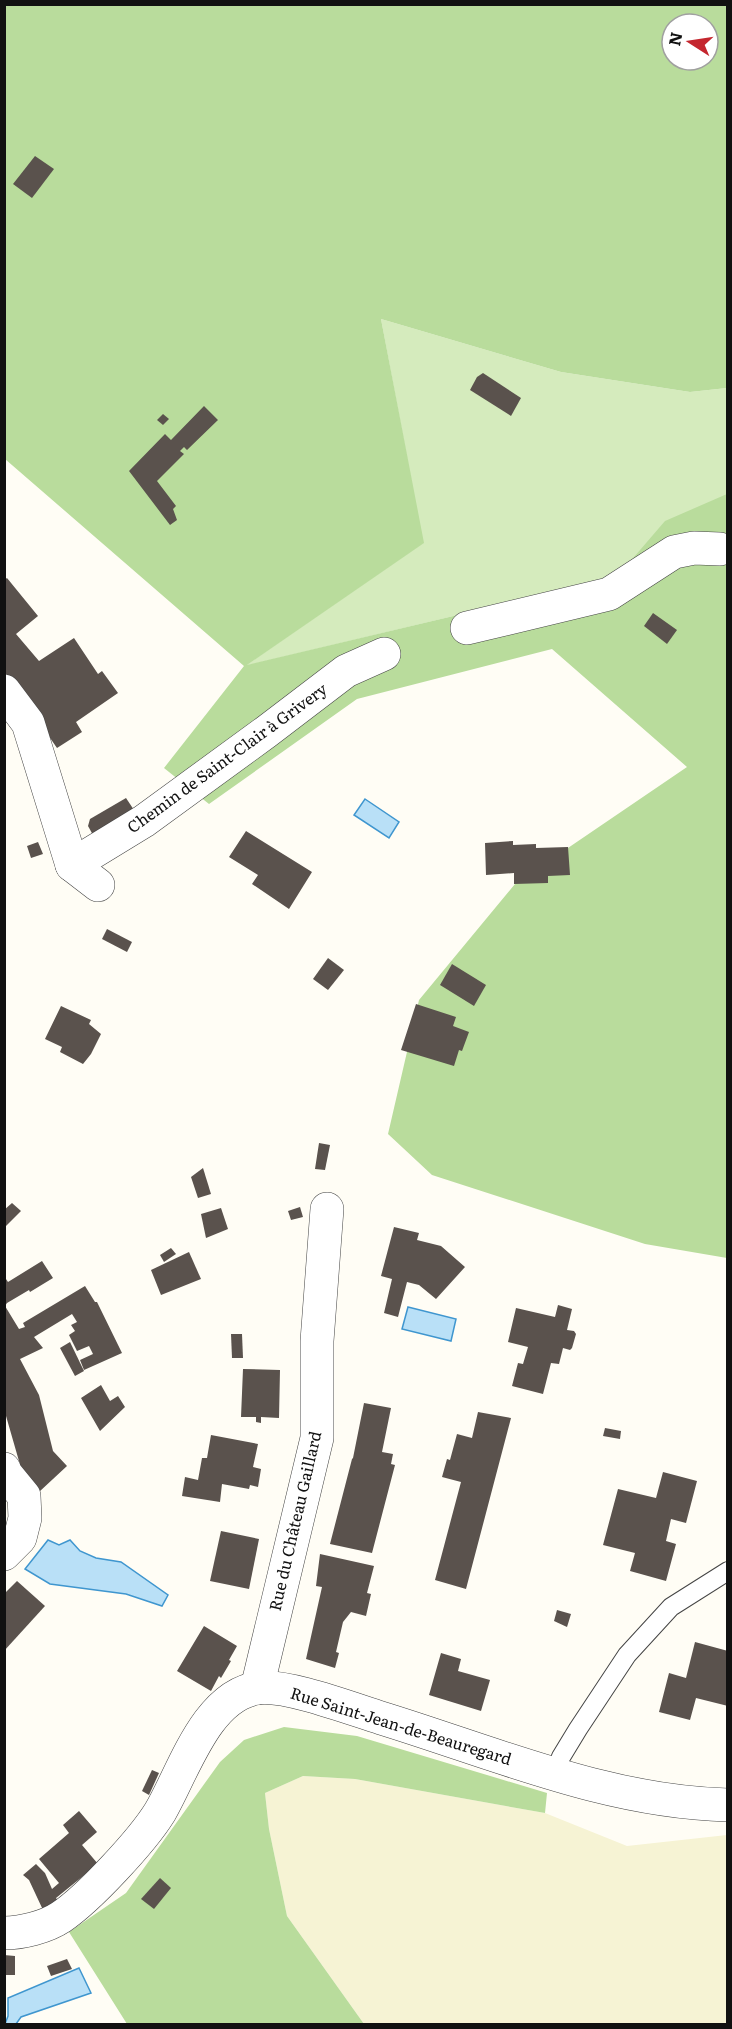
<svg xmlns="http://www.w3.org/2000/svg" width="732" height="2029" font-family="Literata,serif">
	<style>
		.farmland { fill: #f6f3d4 }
		.green { fill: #d5ebbd }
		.forest { fill: #b9dc9c; fill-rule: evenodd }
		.water { fill: #b9e0f7; stroke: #3f96cf; stroke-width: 1.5 }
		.building { fill: #5a524d }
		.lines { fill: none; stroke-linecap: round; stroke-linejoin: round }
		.lane-casing { stroke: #444; stroke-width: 20 }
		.street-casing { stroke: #444; stroke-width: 34 }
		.lane { stroke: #fff; stroke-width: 18 }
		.street { stroke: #fff; stroke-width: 33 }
		.labels { text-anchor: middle; stroke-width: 6; stroke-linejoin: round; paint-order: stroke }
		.street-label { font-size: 16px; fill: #111; stroke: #fff }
	</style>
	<rect width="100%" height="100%" fill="#fffdf5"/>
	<path class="farmland" d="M303 1776 355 1779 545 1813 627 1846 727 1835V2024H364L287 1916 269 1829 265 1793Z"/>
	<path class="green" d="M381 319 561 372 690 392 727 388V497L603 593 466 613 245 666 423 543Z"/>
	<g class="forest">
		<path d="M5 5H727V388L690 392 561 372 381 319 424 543 247 665 466 613 603 593 665 521 727 494V1258L645 1244 432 1175 388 1134 419 1000 515 884 687 767 552 649 357 699 209 804 164 768 244 666 5 459ZM672 24H708V60H672Z"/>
		<path d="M284 1727 357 1736 547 1793 545 1813 355 1779 303 1776 265 1793 269 1829 287 1916 364 2024H127L69 1932 126 1893 220 1762 244 1740Z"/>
	</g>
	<g class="water">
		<path d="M365 799 399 822 389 838 354 815Z"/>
		<path d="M408 1307 456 1319 451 1341 402 1329Z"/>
		<path d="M48 1540 59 1545 70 1540 80 1551 96 1558 121 1562 168 1595 162 1606 126 1594 50 1584 25 1569Z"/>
		<path d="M79 1968 91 1993 21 2017 16 2024H5L8 2016V1998Z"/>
	</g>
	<g class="building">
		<path d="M35 156 54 169 32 198 13 184Z"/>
		<path d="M483 373 521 398 511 416 470 390 477 377Z"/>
		<path d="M204 406 218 420 187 450 184 447 180 451 184 454 157 481 176 506 173 509 177 520 170 525 129 471 165 434 171 440Z"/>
		<path d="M163 414 169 419 163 425 157 420Z"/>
		<path d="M7 578 38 616 16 634 39 661 74 638 98 674 102 671 118 693 76 722 82 732 57 748 4 671V580Z"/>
		<path d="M653 613 677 630 667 644 644 626Z"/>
		<path d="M126 798 140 819 98 844 88 826 90 819Z"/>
		<path d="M246 831 312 872 289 909 252 884 258 875 229 857Z"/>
		<path d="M513 841V845L536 844V848L568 847 570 875 548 876V883L514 884V873L486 875 485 843Z"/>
		<path d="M38 842 43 854 31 858 27 846Z"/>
		<path d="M107 929 132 942 127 952 102 939Z"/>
		<path d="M328 958 344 970 328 990 313 979Z"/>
		<path d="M452 964 486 985 474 1006 440 985Z"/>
		<path d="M416 1004 456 1017 453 1026 469 1032 462 1051 459 1050 454 1066 401 1050Z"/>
		<path d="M61 1006 91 1020 89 1024 101 1034 91 1054 83 1064 60 1052 62 1047 45 1039Z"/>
		<path d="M319 1143 330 1145 325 1170 315 1169Z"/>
		<path d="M203 1168 211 1194 198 1198 191 1177Z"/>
		<path d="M12 1203 21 1211 4 1228V1210Z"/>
		<path d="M300 1207 303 1217 291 1220 288 1211Z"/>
		<path d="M221 1208 228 1229 206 1238 201 1214Z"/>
		<path d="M394 1227 419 1233 417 1240 441 1246 465 1267 436 1299 419 1285 407 1282 398 1317 384 1313 392 1279 381 1276Z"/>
		<path d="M171 1248 176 1254 164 1262 160 1255Z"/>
		<path d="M189 1252 201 1279 161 1295 151 1270Z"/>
		<path d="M42 1261 53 1278 30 1292 29 1290 7 1303 5 1306 19 1329 25 1327 23 1323 85 1286 95 1302H97L122 1353 84 1370 80 1360 93 1354 89 1346 77 1351 69 1335 75 1331 71 1325 77 1322 72 1314 34 1337 43 1348 20 1359 39 1395 53 1451 67 1466 39 1492 23 1475 4 1409V1276L8 1282Z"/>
		<path d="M558 1305 572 1309 567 1330 574 1331 576 1334 572 1348 570 1350 563 1348 559 1364 551 1363 543 1394 512 1386 518 1363 523 1364 528 1347 508 1342 516 1308 555 1317Z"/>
		<path d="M231 1334H242L243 1358H232Z"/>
		<path d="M70 1342 84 1371 75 1376 60 1348Z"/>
		<path d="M243 1369 280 1370 279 1418 261 1417V1423L256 1422V1417H241Z"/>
		<path d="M101 1385 110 1401 118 1396 125 1407 100 1431 81 1398Z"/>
		<path d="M364 1403 391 1408 382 1452 393 1454 391 1464 395 1465 372 1553 330 1544 352 1459 353 1458Z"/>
		<path d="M478 1412 511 1418 466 1589 435 1580 461 1482 442 1477 447 1459 450 1460 457 1434 472 1438Z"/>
		<path d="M605 1428 621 1431 620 1439 603 1436Z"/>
		<path d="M211 1435 258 1444 253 1467 261 1469 258 1487 250 1485 249 1489 222 1484 220 1502 182 1496 185 1477 198 1480 202 1458H207Z"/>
		<path d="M663 1472 697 1481 686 1523 671 1519 666 1541 676 1544 666 1581 630 1571 635 1553 603 1545 618 1489 656 1498Z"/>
		<path d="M221 1531 259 1539 249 1589 210 1581Z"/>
		<path d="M320 1554 374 1566 367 1593 371 1594 366 1616 351 1612 343 1622 336 1652 339 1653 335 1668 306 1659 322 1587 316 1586Z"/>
		<path d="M17 1581 45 1606 4 1651V1594Z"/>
		<path d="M557 1610 571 1614 567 1627 554 1621Z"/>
		<path d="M204 1626 237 1646 229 1660 231 1661 221 1678 219 1676 211 1691 177 1671Z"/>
		<path d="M695 1642 728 1651V1706L696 1698 690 1720 659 1712 669 1673 686 1678Z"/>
		<path d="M441 1653 461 1659 458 1671 490 1680 481 1711 429 1695Z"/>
		<path d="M152 1770 159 1773 149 1795 142 1791Z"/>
		<path d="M79 1811 97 1832 82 1845 98 1864 56 1898 58 1901 43 1910 29 1880 23 1875 36 1864 45 1873 52 1889 59 1883 39 1859 69 1833 63 1825Z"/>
		<path d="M160 1878 171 1888 154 1909 141 1899Z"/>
		<path d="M4 1955 15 1956V1975H4Z"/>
		<path d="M67 1959 72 1969 51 1976 47 1966Z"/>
	</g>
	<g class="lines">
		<defs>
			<path id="lane" d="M554 1774 561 1757 578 1729 627 1655 671 1607 728 1571"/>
			<g id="street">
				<path d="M467 628 609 594 674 552 694 548 720 549"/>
				<path d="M4 691 28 723 72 865 98 885"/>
				<path d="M72 865 144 821 266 732 346 671 384 654"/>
				<path d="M4 1469 6 1474 24 1496 25 1518 20 1538 4 1554"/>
				<path d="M257 1688 317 1438V1341L327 1209"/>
				<path d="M4 1933C22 1933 46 1927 61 1917 89 1898 142 1841 160 1812 183 1773 206 1695 258 1688 286 1684 352 1709 381 1718 495 1753 607 1802 728 1805"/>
			</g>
		</defs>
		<use href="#lane" class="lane-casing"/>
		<use href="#street" class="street-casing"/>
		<use href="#lane" class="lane"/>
		<use href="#street" class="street"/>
	</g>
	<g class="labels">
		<g class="street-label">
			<text transform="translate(227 758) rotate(-36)" y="6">Chemin de Saint-Clair à Grivery</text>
			<text transform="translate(295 1521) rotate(-77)" y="6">Rue du Château Gaillard</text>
			<text transform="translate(401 1726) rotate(17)" y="6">Rue Saint-Jean-de-Beauregard</text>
		</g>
	</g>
	<rect width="732" height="2029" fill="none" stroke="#111111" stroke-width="12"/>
	<g transform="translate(690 42) rotate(282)"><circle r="28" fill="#ffffff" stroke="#a0a0a0" stroke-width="1.5"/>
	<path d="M0-4.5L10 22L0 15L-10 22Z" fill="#c4262e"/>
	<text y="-9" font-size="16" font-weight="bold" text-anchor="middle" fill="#111111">N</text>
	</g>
</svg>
